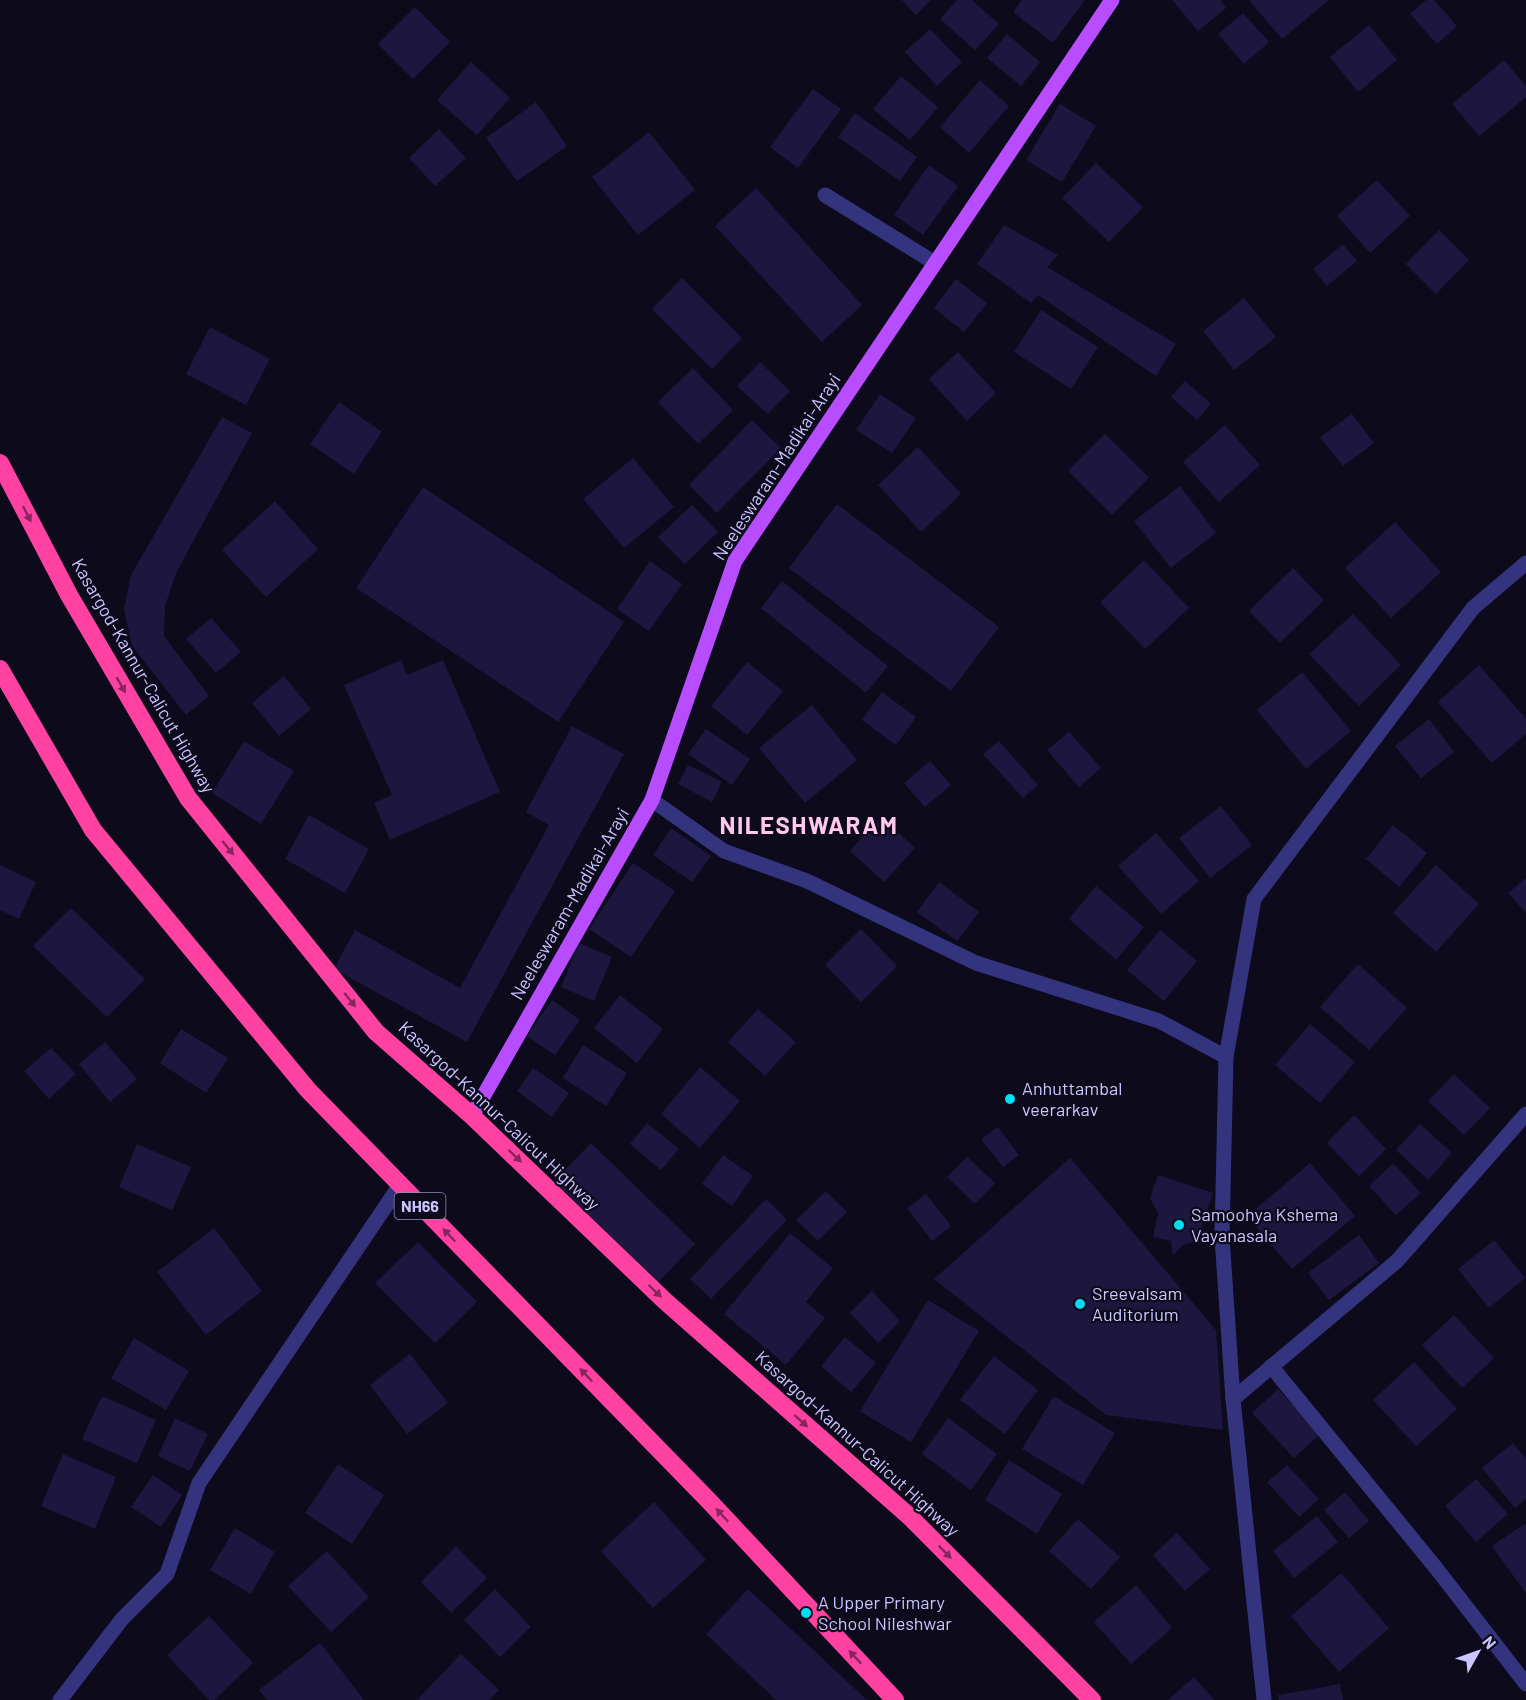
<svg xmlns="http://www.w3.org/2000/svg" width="1526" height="1700" font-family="Barlow,sans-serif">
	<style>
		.building { fill: #1d163e }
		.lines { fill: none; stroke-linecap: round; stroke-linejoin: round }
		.minor { stroke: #34337e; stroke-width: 15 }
		.major { stroke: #b74dff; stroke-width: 15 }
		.highway { stroke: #ff41a1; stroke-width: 18 }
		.oneway { fill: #86265e }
		.poi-dot { fill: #00dff1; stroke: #0d0a1c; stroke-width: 2 }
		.labels { text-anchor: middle; stroke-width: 4.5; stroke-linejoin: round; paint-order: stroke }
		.shield { fill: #0d0a1c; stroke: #918ebb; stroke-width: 1.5 }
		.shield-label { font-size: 16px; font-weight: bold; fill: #cac6ff }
		.street-label { font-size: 18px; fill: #cac6ff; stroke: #0d0a1c }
		.poi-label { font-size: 18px; fill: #cac6ff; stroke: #0d0a1c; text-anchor: start }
		.district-label { font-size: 24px; font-weight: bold; letter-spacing: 1.5px; fill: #ffc8ec; stroke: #0d0a1c }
	</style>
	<rect width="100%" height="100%" fill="#0d0a1c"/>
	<g class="building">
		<path d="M902 0H931L916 15Z"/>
		<path d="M957 0H972L999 24 975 50 940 19Z"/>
		<path d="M1022 0H1085L1053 43 1013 12Z"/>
		<path d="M1172 0H1220L1226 8 1198 31Z"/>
		<path d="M1249 0H1329L1282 39Z"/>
		<path d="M1426 0H1434L1457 26 1437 44 1410 14Z"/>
		<path d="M415 7 450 42 413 79 378 44Z"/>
		<path d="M1243 13 1269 42 1244 64 1218 34Z"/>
		<path d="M1369 25 1397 60 1358 92 1330 57Z"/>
		<path d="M930 29 962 62 937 86 905 52Z"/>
		<path d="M1007 34 1040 62 1021 86 987 58Z"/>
		<path d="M1504 60 1526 86V97L1479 136 1452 104Z"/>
		<path d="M471 62 510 98 477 135 437 100Z"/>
		<path d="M901 76 938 107 910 140 873 109Z"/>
		<path d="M980 80 1009 106 969 153 940 127Z"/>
		<path d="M813 89 841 109 798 168 770 147Z"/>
		<path d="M536 102 567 146 517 181 486 138Z"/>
		<path d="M1060 104 1096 126 1062 182 1026 160Z"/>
		<path d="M855 113 917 157 900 181 838 137Z"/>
		<path d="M439 129 466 158 435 186 409 158Z"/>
		<path d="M649 132 695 190 638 235 592 177Z"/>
		<path d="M1096 163 1143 207 1109 242 1062 198Z"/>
		<path d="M929 165 958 186 923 235 894 215Z"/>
		<path d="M1377 180 1410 216 1370 253 1337 216Z"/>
		<path d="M756 188 862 305 822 342 715 226Z"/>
		<path d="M1004 225 1058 255 1047 267 1176 344 1156 376 1038 295 1031 303 977 264Z"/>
		<path d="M1439 230 1469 260 1436 294 1406 264Z"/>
		<path d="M1343 244 1357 261 1327 286 1313 269Z"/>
		<path d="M682 278 742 338 712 369 652 309Z"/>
		<path d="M956 279 987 303 964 332 934 308Z"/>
		<path d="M1244 298 1276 337 1234 370 1203 331Z"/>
		<path d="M1041 310 1098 347 1071 389 1014 352Z"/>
		<path d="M210 327 270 359 246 405 186 374Z"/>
		<path d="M958 352 996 393 967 421 929 379Z"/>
		<path d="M760 362 790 391 768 414 737 386Z"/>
		<path d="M693 368 733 410 698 444 658 402Z"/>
		<path d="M1185 381 1211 404 1197 420 1171 397Z"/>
		<path d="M880 394 916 418 892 453 856 430Z"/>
		<path d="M339 402 382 432 354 474 310 444Z"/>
		<path d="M1352 414 1374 443 1343 466 1320 437Z"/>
		<path d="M222 417 252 433 177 571 165 606 164 636 209 696 186 715 132 646 124 609 131 575Z"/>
		<path d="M752 420 781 448 717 513 689 485Z"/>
		<path d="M1225 425 1260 465 1219 502 1183 462Z"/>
		<path d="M1105 434 1149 478 1112 515 1068 471Z"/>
		<path d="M918 447 961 494 921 532 878 485Z"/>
		<path d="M633 458 674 507 624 548 583 499Z"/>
		<path d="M1180 486 1216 533 1171 568 1134 521Z"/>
		<path d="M423 487 624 622 558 722 356 588Z"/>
		<path d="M275 501 318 549 266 597 222 550Z"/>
		<path d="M837 504 999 627 951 691 789 568Z"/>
		<path d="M692 505 718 532 685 564 658 537Z"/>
		<path d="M1395 522 1441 572 1391 618 1345 568Z"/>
		<path d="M1144 560 1189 608 1145 649 1100 602Z"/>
		<path d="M650 561 682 584 649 631 617 609Z"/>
		<path d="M1293 568 1324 600 1280 643 1249 611Z"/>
		<path d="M782 581 888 666 866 693 761 608Z"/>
		<path d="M1353 614 1401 665 1359 706 1309 654Z"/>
		<path d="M211 618 241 652 216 673 186 639Z"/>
		<path d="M401 660 407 675 443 660 500 792 390 840 374 803 392 795 344 685Z"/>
		<path d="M747 662 783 691 747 735 711 706Z"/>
		<path d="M1479 665 1526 719V734L1492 763 1438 702Z"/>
		<path d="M1302 672 1351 731 1306 769 1257 710Z"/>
		<path d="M284 676 311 709 279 736 252 703Z"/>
		<path d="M882 692 916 717 896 745 862 720Z"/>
		<path d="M812 705 857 760 805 803 759 748Z"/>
		<path d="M1429 719 1454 752 1421 778 1395 746Z"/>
		<path d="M572 726 624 754 467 1042 334 969 355 930 460 988 549 825 526 812Z"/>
		<path d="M706 729 750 759 732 785 688 754Z"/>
		<path d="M1069 732 1101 768 1079 787 1047 750Z"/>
		<path d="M244 741 294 771 261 824 212 793Z"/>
		<path d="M999 741 1038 785 1023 798 983 754Z"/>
		<path d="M930 761 951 785 925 807 904 783Z"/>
		<path d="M688 765 722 782 712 802 678 784Z"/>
		<path d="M1221 806 1252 845 1210 878 1179 838Z"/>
		<path d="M309 815 369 849 345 893 285 859Z"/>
		<path d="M881 817 915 848 884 882 850 851Z"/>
		<path d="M1393 825 1427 853 1399 887 1366 859Z"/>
		<path d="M671 828 711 856 692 882 653 855Z"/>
		<path d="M1156 833 1199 881 1161 914 1118 866Z"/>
		<path d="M633 863 675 891 631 957 589 929Z"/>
		<path d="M0 865 36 882 19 919 0 910Z"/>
		<path d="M1436 865 1479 904 1436 952 1393 913Z"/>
		<path d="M1526 878V913L1508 893Z"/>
		<path d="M939 882 979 912 957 941 917 912Z"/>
		<path d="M1096 886 1144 927 1116 960 1069 919Z"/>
		<path d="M71 908 145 979 107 1017 33 946Z"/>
		<path d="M861 929 897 966 861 1002 825 965Z"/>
		<path d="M1160 930 1197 961 1164 1001 1127 970Z"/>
		<path d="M579 943 612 957 594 1001 561 987Z"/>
		<path d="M1358 964 1407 1008 1369 1050 1320 1007Z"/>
		<path d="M620 995 663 1029 637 1063 594 1028Z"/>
		<path d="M552 1000 580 1020 555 1055 527 1036Z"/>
		<path d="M758 1009 796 1042 765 1076 728 1042Z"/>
		<path d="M1310 1024 1355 1062 1320 1103 1275 1065Z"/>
		<path d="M181 1029 228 1058 206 1093 160 1063Z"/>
		<path d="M105 1042 137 1079 110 1102 79 1064Z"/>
		<path d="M583 1045 627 1073 606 1106 563 1078Z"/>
		<path d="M51 1048 76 1074 49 1099 24 1071Z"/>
		<path d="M700 1067 740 1101 700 1148 661 1114Z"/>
		<path d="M533 1068 569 1093 552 1117 517 1091Z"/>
		<path d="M1454 1074 1490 1108 1464 1135 1428 1101Z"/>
		<path d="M1354 1115 1386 1149 1359 1176 1327 1143Z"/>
		<path d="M647 1123 679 1149 661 1170 630 1144Z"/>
		<path d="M1420 1124 1452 1153 1428 1180 1396 1150Z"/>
		<path d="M998 1127 1019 1155 1003 1167 981 1139Z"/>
		<path d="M591 1143 695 1244 658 1282 554 1181Z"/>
		<path d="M137 1144 191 1167 172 1210 119 1187Z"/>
		<path d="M723 1155 753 1176 732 1206 702 1184Z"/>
		<path d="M967 1157 995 1183 975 1204 947 1177Z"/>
		<path d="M1070 1158 1216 1330 1223 1430 1106 1415 934 1279Z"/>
		<path d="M1310 1163 1355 1216 1292 1269 1247 1216Z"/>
		<path d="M1393 1163 1421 1193 1396 1215 1369 1186Z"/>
		<path d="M1158 1175 1213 1193 1197 1241 1183 1245 1173 1255 1171 1241 1153 1237 1158 1213 1150 1198Z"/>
		<path d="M826 1191 847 1212 818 1241 796 1220Z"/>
		<path d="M926 1194 951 1226 932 1241 907 1208Z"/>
		<path d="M766 1199 787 1220 711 1299 690 1279Z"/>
		<path d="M214 1228 262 1291 206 1335 157 1272Z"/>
		<path d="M790 1233 833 1268 806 1302 825 1318 786 1365 724 1314Z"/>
		<path d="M1359 1235 1379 1263 1329 1300 1308 1273Z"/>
		<path d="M1494 1240 1525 1278 1489 1308 1458 1269Z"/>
		<path d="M418 1242 477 1302 435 1343 375 1283Z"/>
		<path d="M872 1291 900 1321 878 1343 850 1313Z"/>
		<path d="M928 1300 979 1331 911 1442 860 1411Z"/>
		<path d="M1454 1315 1494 1358 1462 1388 1422 1345Z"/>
		<path d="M845 1337 876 1363 851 1392 821 1366Z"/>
		<path d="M134 1338 189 1371 166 1410 111 1378Z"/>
		<path d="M410 1354 448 1403 407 1434 370 1385Z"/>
		<path d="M994 1356 1038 1390 1005 1434 960 1400Z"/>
		<path d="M1414 1362 1457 1409 1416 1446 1373 1400Z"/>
		<path d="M1278 1389 1320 1434 1294 1458 1252 1413Z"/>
		<path d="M102 1396 156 1420 137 1463 82 1439Z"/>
		<path d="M1054 1396 1115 1433 1083 1485 1022 1449Z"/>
		<path d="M175 1418 208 1434 190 1471 158 1456Z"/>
		<path d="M948 1418 997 1454 971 1490 922 1454Z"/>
		<path d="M1513 1443 1526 1459V1499L1515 1508 1482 1468Z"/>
		<path d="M63 1454 116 1477 95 1529 41 1506Z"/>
		<path d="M1009 1460 1062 1494 1037 1534 985 1500Z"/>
		<path d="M338 1464 384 1495 352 1544 305 1513Z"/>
		<path d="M1287 1465 1319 1499 1299 1517 1267 1482Z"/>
		<path d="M153 1475 182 1495 161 1527 131 1507Z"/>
		<path d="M1476 1479 1508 1514 1476 1542 1445 1506Z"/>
		<path d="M1345 1492 1369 1521 1349 1538 1324 1510Z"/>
		<path d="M654 1502 706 1560 653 1608 601 1551Z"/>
		<path d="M1317 1516 1338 1542 1294 1578 1273 1551Z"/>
		<path d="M1078 1519 1120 1557 1091 1589 1049 1551Z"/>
		<path d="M1524 1524 1526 1527V1591L1525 1592 1492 1546Z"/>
		<path d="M235 1528 275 1552 251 1594 210 1570Z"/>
		<path d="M1177 1533 1210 1569 1185 1591 1153 1555Z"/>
		<path d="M456 1546 487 1578 451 1613 421 1582Z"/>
		<path d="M327 1551 369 1597 331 1632 288 1586Z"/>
		<path d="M1341 1573 1389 1628 1339 1672 1291 1616Z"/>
		<path d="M1136 1585 1172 1628 1131 1664 1094 1622Z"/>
		<path d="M495 1589 531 1627 500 1657 464 1620Z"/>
		<path d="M748 1589 867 1700H776L706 1634Z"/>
		<path d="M209 1616 253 1663 214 1700H209L167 1655Z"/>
		<path d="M320 1643 364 1700H267L259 1690Z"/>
		<path d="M461 1654 499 1690 489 1700H417Z"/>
		<path d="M1194 1677 1214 1700H1168Z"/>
		<path d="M1340 1684 1343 1700H1279L1278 1695Z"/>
	</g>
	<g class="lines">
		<g class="minor">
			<path d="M825 195 935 263"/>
			<path d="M652 800 724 851 807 881 976 963 1159 1021 1226 1057"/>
			<path d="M1271 1366 1436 1568 1526 1684"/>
			<path d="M1233 1399 1397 1261 1526 1114"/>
			<path d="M60 1700 122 1619 167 1574 199 1483 400 1185"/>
			<path d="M1264 1700 1233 1399 1222 1237 1226 1057 1254 899 1473 608 1526 563"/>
		</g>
		<path class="major" d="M472 1116 652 800 735 561 1112 0"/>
		<g class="highway">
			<path d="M0 463 69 595 188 798 376 1032 472 1116 665 1301 910 1517 1092 1700"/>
			<path d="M0 669 93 830 308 1090 710 1502 895 1700"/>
		</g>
	</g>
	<defs><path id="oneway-solid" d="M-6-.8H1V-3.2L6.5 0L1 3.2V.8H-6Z" transform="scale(1.5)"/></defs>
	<g class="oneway">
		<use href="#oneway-solid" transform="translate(27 514) rotate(63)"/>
		<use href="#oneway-solid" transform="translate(121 685) rotate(60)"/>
		<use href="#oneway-solid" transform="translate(228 848) rotate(51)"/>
		<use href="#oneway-solid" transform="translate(350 1000) rotate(51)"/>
		<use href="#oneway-solid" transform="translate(515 1156) rotate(44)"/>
		<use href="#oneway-solid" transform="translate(449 1235) rotate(-134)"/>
		<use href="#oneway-solid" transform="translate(655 1291) rotate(44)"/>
		<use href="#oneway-solid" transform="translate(586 1375) rotate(-134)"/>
		<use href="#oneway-solid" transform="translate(801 1421) rotate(42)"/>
		<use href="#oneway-solid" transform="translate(722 1515) rotate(-133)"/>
		<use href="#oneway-solid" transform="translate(945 1552) rotate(45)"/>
		<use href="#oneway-solid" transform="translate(855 1657) rotate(-133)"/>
	</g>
	<g class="poi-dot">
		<circle cx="1010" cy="1099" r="6"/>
		<circle cx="1179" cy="1225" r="6"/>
		<circle cx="1080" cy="1304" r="6"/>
		<circle cx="806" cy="1613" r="6"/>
	</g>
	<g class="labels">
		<rect class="shield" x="394.5" y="1193" width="51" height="26" rx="4.5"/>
		<g class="shield-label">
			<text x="420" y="1212">NH66</text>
		</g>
		<g class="street-label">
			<text transform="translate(777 467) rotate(-57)" y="6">Neeleswaram-Madikai-Arayi</text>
			<text transform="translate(143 676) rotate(60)" y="6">Kasargod-Kannur-Calicut Highway</text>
			<text transform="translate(570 904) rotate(-60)" y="6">Neeleswaram-Madikai-Arayi</text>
			<text transform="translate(499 1116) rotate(43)" y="6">Kasargod-Kannur-Calicut Highway</text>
			<text transform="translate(857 1444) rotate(42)" y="6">Kasargod-Kannur-Calicut Highway</text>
		</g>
		<g class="poi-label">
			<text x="1022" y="1095">Anhuttambal<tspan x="1022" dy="21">veerarkav</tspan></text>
			<text x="1191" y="1221">Samoohya Kshema<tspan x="1191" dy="21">Vayanasala</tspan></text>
			<text x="1092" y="1300">Sreevalsam<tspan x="1092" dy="21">Auditorium</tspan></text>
			<text x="818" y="1609">A Upper Primary<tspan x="818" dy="21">School Nileshwar</tspan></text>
		</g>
		<g class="district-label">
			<text x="809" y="834">NILESHWARAM</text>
		</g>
	</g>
	<g transform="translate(1478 1652) rotate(50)" stroke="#0d0a1c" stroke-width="4.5" paint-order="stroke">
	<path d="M0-4.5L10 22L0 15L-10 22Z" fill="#cac6ff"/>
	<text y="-9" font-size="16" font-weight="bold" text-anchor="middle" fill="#cac6ff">N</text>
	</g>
</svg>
